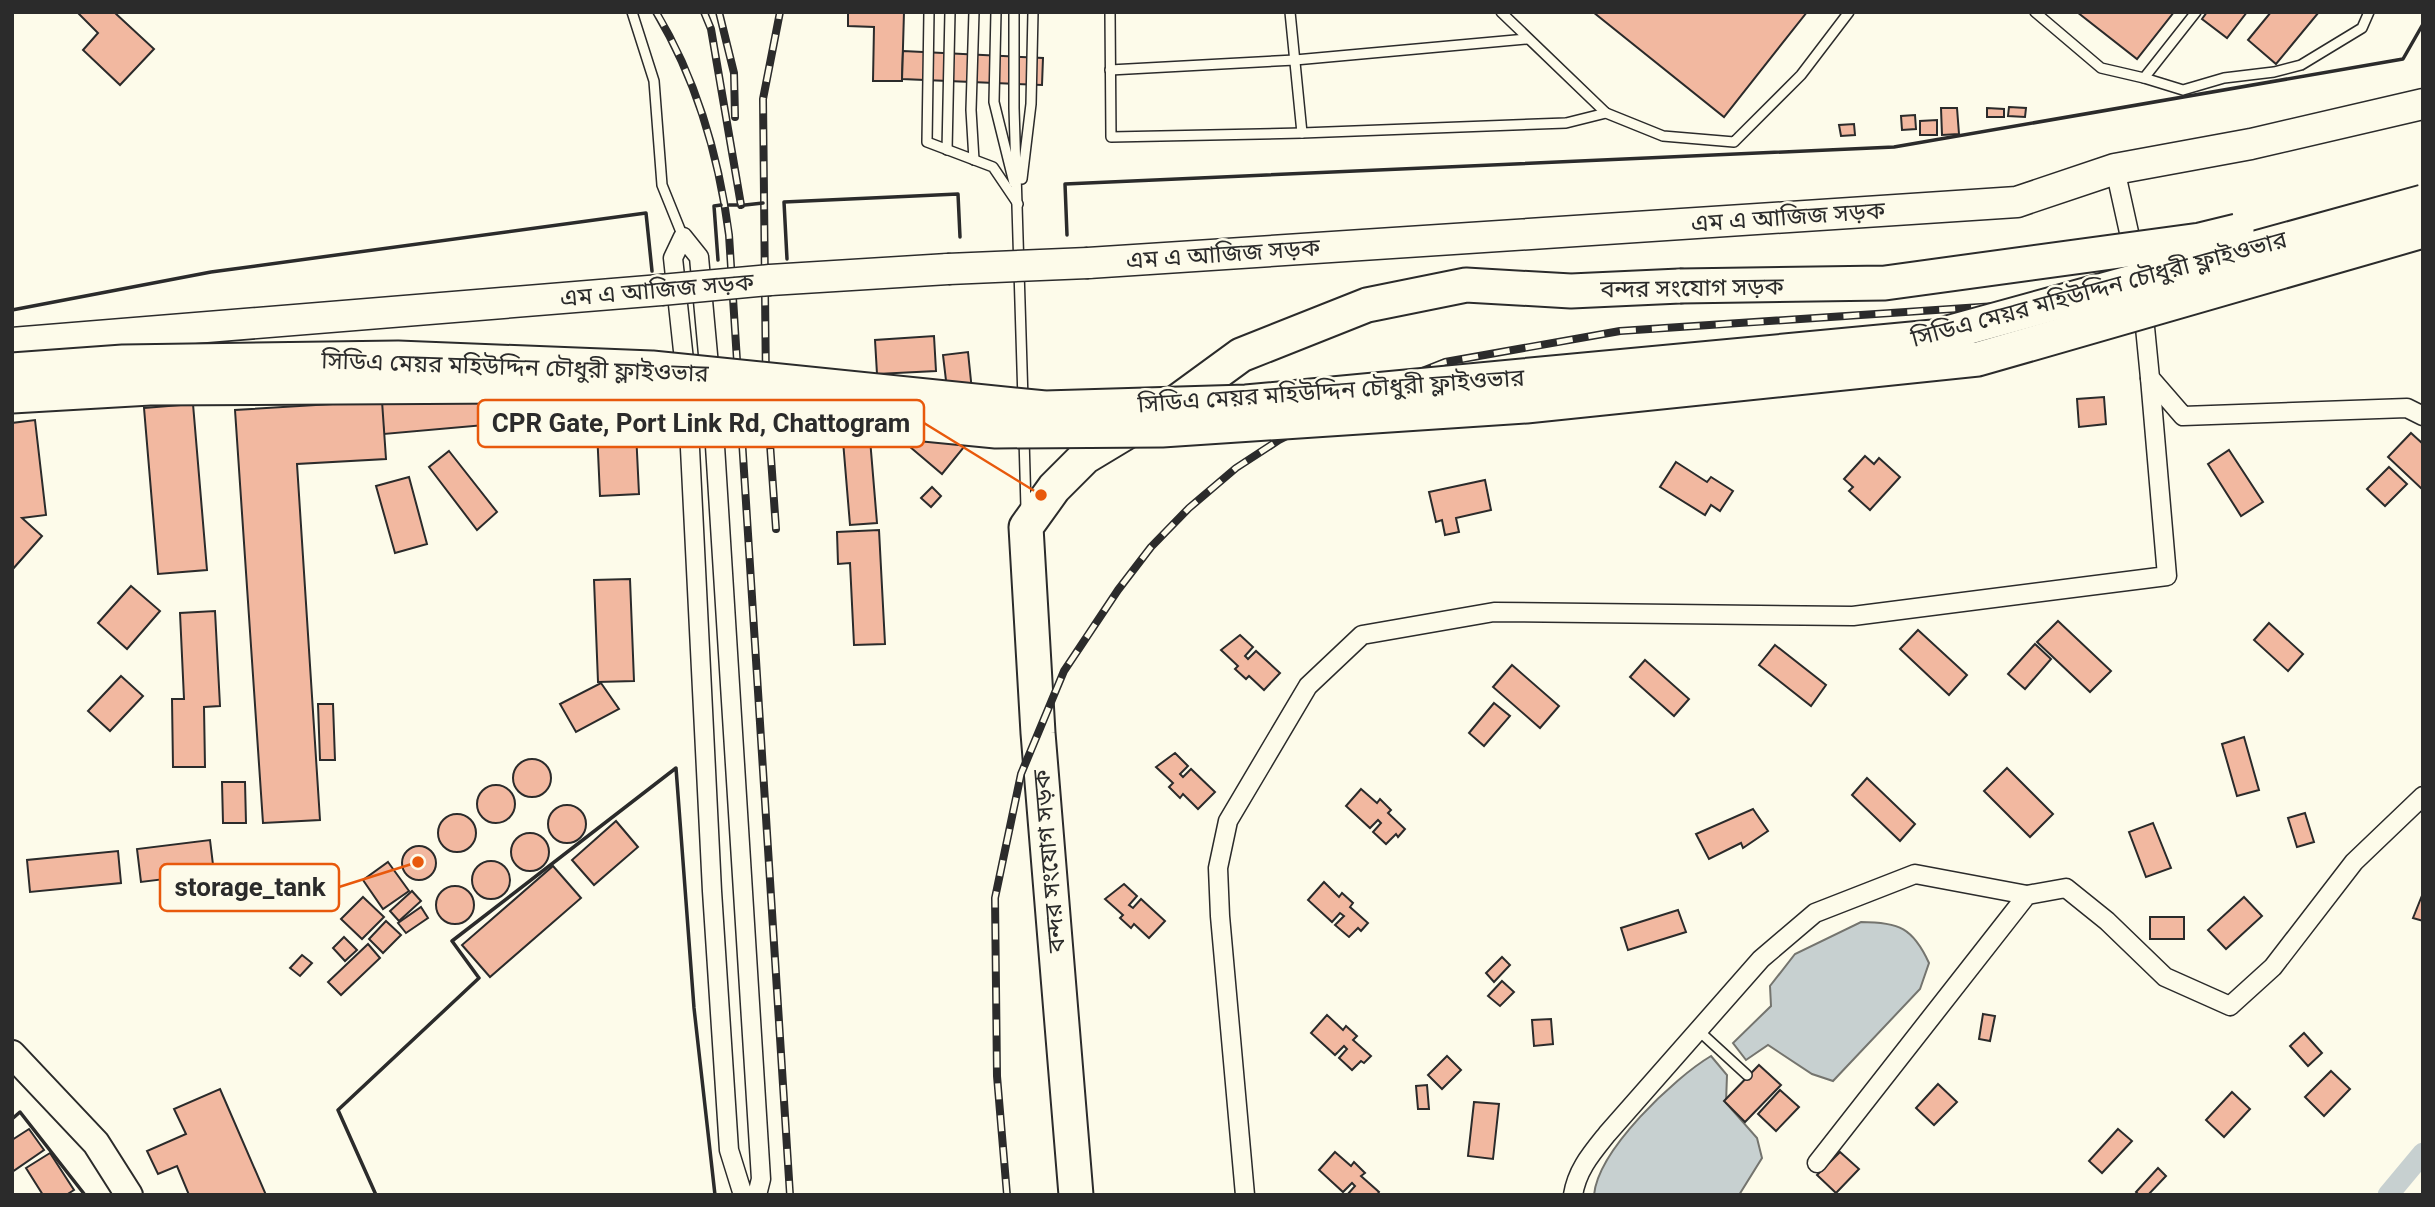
<svg xmlns="http://www.w3.org/2000/svg" width="2435" height="1207" font-family="Roboto,'Noto Sans Bengali',sans-serif">
	<style>
		.water { fill: #c7d0d0; stroke: #74746e; stroke-width: 2 }
		.lines { fill: none; stroke-linecap: round; stroke-linejoin: round }
		.canal { stroke: #c7d0d0; stroke-width: 21 }
		.building { fill: #f2b8a0; stroke: #2b2b2b; stroke-width: 2 }
		.lane-casing { stroke: #2b2b2b; stroke-width: 12 }
		.street-casing { stroke: #2b2b2b; stroke-width: 21 }
		.secondary-casing { stroke: #2b2b2b; stroke-width: 30 }
		.primary-casing { stroke: #2b2b2b; stroke-width: 33 }
		.highway-casing { stroke: #2b2b2b; stroke-width: 37 }
		.lane { stroke: #fdfbea; stroke-width: 9 }
		.street { stroke: #fdfbea; stroke-width: 18 }
		.secondary { stroke: #fdfbea; stroke-width: 26 }
		.primary { stroke: #fdfbea; stroke-width: 30 }
		.highway { stroke: #fdfbea; stroke-width: 33 }
		.rail-casing { stroke: #2b2b2b; stroke-width: 8 }
		.rail { stroke: #fdfbea; stroke-width: 5; stroke-dasharray: 16; stroke-linecap: butt }
		.primary-bridge-casing { stroke: #2b2b2b; stroke-width: 33; stroke-linecap: butt }
		.highway-bridge-casing { stroke: #2b2b2b; stroke-width: 37; stroke-linecap: butt }
		.primary-bridge { stroke: #fdfbea; stroke-width: 30 }
		.highway-bridge { stroke: #fdfbea; stroke-width: 33 }
		.wall { stroke: #2b2b2b; stroke-width: 3.5 }
		.labels { text-anchor: middle; stroke-width: 5; stroke-linejoin: round; paint-order: stroke }
		.street-label { font-size: 24px; fill: #2b2b2b; stroke: #fdfbea }
		.leader { fill: none; stroke: #e8590c; stroke-width: 2.5 }
		.callout-dot { fill: #e8590c; stroke: #fdfbea; stroke-width: 2.5 }
		.callout { fill: #fdfbea; stroke: #e8590c; stroke-width: 2.5 }
		.callout-label { font-size: 26px; text-anchor: middle; font-weight: bold; fill: #2b2b2b }
	</style>
	<rect width="100%" height="100%" fill="#fdfbea"/>
	<g class="water">
		<path d="M1861 922C1899 922 1913 928 1929 963L1920 989 1833 1081 1812 1074 1768 1045 1746 1060 1733 1043 1771 1006 1770 986 1795 954Z"/>
		<path d="M1711 1056 1727 1075 1726 1103 1757 1138 1762 1158 1739 1195H1594C1598 1150 1674 1078 1711 1056Z"/>
	</g>
	<g class="lines">
		<path class="canal" d="M2388 1195 2423 1153"/>
	</g>
	<g class="building">
		<path d="M77 12H114L154 49 120 85 83 50 98 33Z"/>
		<path d="M848 12H904L902 81H873L874 27 848 26Z"/>
		<path d="M1593 12H1807L1724 117Z"/>
		<path d="M2077 12H2174L2137 59Z"/>
		<path d="M2207 12H2247L2227 38 2202 19Z"/>
		<path d="M2271 12H2319L2276 64 2248 40Z"/>
		<path d="M903 51 1043 58 1042 85 902 79Z"/>
		<path d="M2009 107 2026 108 2025 117 2008 116Z"/>
		<path d="M1941 108H1957L1959 134 1942 135Z"/>
		<path d="M1987 108 2004 109V117H1987Z"/>
		<path d="M1915 115 1916 129 1902 130 1901 116Z"/>
		<path d="M1937 120V135H1920V121Z"/>
		<path d="M1854 124 1855 135 1841 136 1839 125Z"/>
		<path d="M934 336 936 371 877 374 875 340Z"/>
		<path d="M968 352 975 420 951 423 943 355Z"/>
		<path d="M515 387 518 422 384 434 380 399Z"/>
		<path d="M634 390 639 494 600 496 597 430 524 433 522 395Z"/>
		<path d="M2104 397 2106 424 2079 427 2077 399Z"/>
		<path d="M382 401 386 459 297 464 320 820 263 823 235 410Z"/>
		<path d="M193 404 207 570 158 574 144 408Z"/>
		<path d="M913 404 964 447 942 474 890 430Z"/>
		<path d="M35 420 46 515 22 518 42 536 12 570V423Z"/>
		<path d="M2411 433 2423 444V490L2388 457Z"/>
		<path d="M870 439 877 523 850 525 843 441Z"/>
		<path d="M2229 450 2263 502 2241 516 2208 464Z"/>
		<path d="M449 451 497 512 477 530 429 467Z"/>
		<path d="M1865 456 1874 464 1879 458 1900 477 1870 510 1849 491 1853 487 1844 479Z"/>
		<path d="M1676 462 1707 482 1711 477 1733 491 1720 511 1711 505 1705 515 1660 487Z"/>
		<path d="M2389 467 2407 484 2385 506 2367 489Z"/>
		<path d="M409 477 427 544 395 553 376 486Z"/>
		<path d="M1485 480 1491 510 1456 518 1459 532 1445 535 1442 520 1436 522 1429 492Z"/>
		<path d="M932 487 941 496 931 507 921 498Z"/>
		<path d="M879 530 885 644 854 645 850 563 838 564 837 532Z"/>
		<path d="M630 579 634 681 598 682 594 580Z"/>
		<path d="M131 586 160 611 127 649 98 623Z"/>
		<path d="M215 611 220 706 204 707 205 767H173L172 699H184L180 613Z"/>
		<path d="M2058 621 2111 671 2090 692 2037 642Z"/>
		<path d="M2269 623 2303 654 2288 671 2254 640Z"/>
		<path d="M1918 630 1967 675 1949 695 1900 649Z"/>
		<path d="M1240 635 1253 647 1245 656 1248 659 1256 651 1280 673 1264 690 1249 676 1246 679 1235 669 1238 666 1221 650Z"/>
		<path d="M2035 644 2051 659 2025 689 2008 674Z"/>
		<path d="M1775 645 1826 685 1811 706 1759 665Z"/>
		<path d="M1645 660 1689 699 1674 716 1630 677Z"/>
		<path d="M1512 665 1559 706 1540 728 1493 687Z"/>
		<path d="M121 676 143 696 110 731 88 711Z"/>
		<path d="M601 683 619 709 576 732 560 704Z"/>
		<path d="M1494 703 1510 716 1484 746 1469 733Z"/>
		<path d="M318 704H333L335 760H320Z"/>
		<path d="M2244 737 2259 790 2237 796 2222 744Z"/>
		<path d="M1175 753 1188 766 1180 774 1183 777 1191 769 1215 792 1198 809 1183 794 1180 798 1169 787 1173 783 1156 767Z"/>
		<circle cx="532" cy="778" r="19"/>
		<path d="M2007 768 2053 814 2030 837 1984 791Z"/>
		<path d="M1867 778 1915 824 1900 841 1852 795Z"/>
		<path d="M222 782H245L246 823H223Z"/>
		<circle cx="496" cy="804" r="19"/>
		<path d="M1361 789 1377 803 1380 799 1391 810 1388 813 1405 829 1398 837 1396 834 1386 844 1373 832 1381 823 1378 820 1370 828 1346 806Z"/>
		<circle cx="567" cy="824" r="19"/>
		<path d="M1753 809 1768 831 1743 848 1741 843 1709 859 1696 834Z"/>
		<path d="M2305 813 2314 842 2297 847 2288 818Z"/>
		<circle cx="457" cy="833" r="19"/>
		<path d="M616 821 638 847 594 885 572 860Z"/>
		<path d="M2153 823 2171 868 2146 877 2129 832Z"/>
		<circle cx="530" cy="852" r="19"/>
		<path d="M210 840 214 873 141 882 137 849Z"/>
		<circle cx="419" cy="863" r="17"/>
		<path d="M118 851 121 883 30 892 27 860Z"/>
		<circle cx="491" cy="880" r="19"/>
		<path d="M388 862 409 891 383 909 363 880Z"/>
		<path d="M553 866 581 898 490 977 462 945Z"/>
		<path d="M1324 882 1339 897 1342 893 1353 903 1350 907 1368 923 1361 931 1358 928 1349 937 1335 925 1344 916 1340 913 1332 922 1308 900Z"/>
		<path d="M1124 884 1137 896 1129 905 1133 908 1141 899 1165 921 1149 938 1134 924 1131 928 1120 918 1123 915 1105 899Z"/>
		<circle cx="455" cy="905" r="19"/>
		<path d="M412 891 421 901 399 921 390 911Z"/>
		<path d="M2423 893V921L2413 918Z"/>
		<path d="M363 897 384 917 362 939 341 919Z"/>
		<path d="M2244 897 2262 916 2226 949 2208 930Z"/>
		<path d="M421 907 428 918 406 933 398 923Z"/>
		<path d="M1678 910 1686 932 1628 950 1621 928Z"/>
		<rect x="2150" y="917" width="34" height="22"/>
		<path d="M386 921 401 935 383 953 369 939Z"/>
		<path d="M344 937 357 950 345 961 333 948Z"/>
		<path d="M368 944 380 958 341 995 328 982Z"/>
		<path d="M302 955 312 963 300 976 290 968Z"/>
		<path d="M1502 957 1510 965 1494 982 1486 973Z"/>
		<path d="M1502 981 1514 992 1500 1006 1488 996Z"/>
		<path d="M1983 1014 1995 1016 1990 1041 1979 1039Z"/>
		<path d="M1327 1015 1343 1030 1346 1026 1357 1036 1353 1040 1371 1056 1364 1063 1361 1061 1352 1070 1339 1058 1347 1049 1344 1046 1335 1055 1311 1033Z"/>
		<path d="M1551 1019 1553 1044 1534 1046 1532 1020Z"/>
		<path d="M2304 1033 2322 1053 2308 1066 2290 1046Z"/>
		<path d="M1447 1056 1461 1070 1442 1089 1428 1075Z"/>
		<path d="M1759 1065 1781 1085 1745 1122 1724 1101Z"/>
		<path d="M2331 1071 2350 1089 2324 1116 2305 1097Z"/>
		<path d="M1938 1084 1957 1102 1934 1125 1916 1108Z"/>
		<path d="M1427 1085 1429 1109H1418L1416 1086Z"/>
		<path d="M220 1089 266 1195H189L177 1166 158 1174 147 1151 186 1134 174 1109Z"/>
		<path d="M1780 1090 1799 1107 1776 1131 1758 1114Z"/>
		<path d="M2232 1092 2250 1109 2224 1137 2206 1120Z"/>
		<path d="M1474 1102 1499 1104 1493 1159 1468 1156Z"/>
		<path d="M29 1129 44 1150 12 1172V1140Z"/>
		<path d="M2118 1129 2132 1141 2102 1173 2089 1161Z"/>
		<path d="M1335 1152 1351 1166 1354 1162 1365 1173 1361 1176 1379 1192 1377 1195H1347L1355 1186 1352 1183 1343 1192 1319 1170Z"/>
		<path d="M1840 1152 1859 1169 1836 1193 1817 1175Z"/>
		<path d="M50 1153 74 1190 66 1195H43L26 1168Z"/>
		<path d="M2158 1168 2166 1176 2148 1195H2139L2136 1192Z"/>
	</g>
	<g class="lines">
		<defs>
			<g id="lane">
				<path d="M632 12 654 81 662 185 683 237"/>
				<path d="M929 12 927 142 993 167 1018 204"/>
				<path d="M996 12 994 102 1014 183"/>
				<path d="M1014 12V108L1023 400"/>
				<path d="M1110 12 1111 137 1302 133 1566 123 1606 113 1663 136 1734 142 1801 75 1849 12"/>
				<path d="M1290 12 1302 133"/>
				<path d="M1501 12 1606 113"/>
				<path d="M2035 12 2101 68 2144 78 2196 12"/>
				<path d="M1110 70 1295 60 1527 39"/>
				<path d="M2144 78 2183 90 2224 78 2274 72 2301 65 2362 28 2369 12"/>
				<path d="M947 150 950 12"/>
				<path d="M974 160 971 110 974 12"/>
				<path d="M1022 179 1031 104 1033 12"/>
				<path d="M1024 438 1026 508"/>
				<path d="M1699 1031 1747 1075"/>
			</g>
			<g id="street">
				<path d="M2115 169 2134 255"/>
				<path d="M2143 307 2150 378 2183 416 2407 408 2423 416"/>
				<path d="M1817 1163 2027 895 2066 888 2107 921 2165 977 2230 1006 2273 967 2354 862 2423 796"/>
				<path d="M743 1195 729 1150 712 891 687 388 673 258 683 237 699 257 712 398 761 1179 757 1195"/>
				<path d="M1245 1195 1220 916 1218 868 1228 821 1308 686 1362 635 1494 612 1853 616 2167 576 2150 378"/>
				<path d="M1573 1195C1577 1170 1591 1154 1607 1134L1761 959 1815 913 1915 874 2027 895"/>
			</g>
			<path id="secondary" d="M12 1054 96 1143 129 1195"/>
			<g id="primary">
				<path d="M1088 263 2017 202 2115 169 2251 144 2423 104"/>
				<path d="M770 280 948 269"/>
				<path d="M12 343 661 290"/>
			</g>
			<path id="highway" d="M1076 1195 1038 733 1026 527 1054 488 1085 457 1178 401 1241 355 1367 305 1466 285 1571 291 1680 286"/>
		</defs>
		<use href="#lane" class="lane-casing"/>
		<use href="#street" class="street-casing"/>
		<use href="#secondary" class="secondary-casing"/>
		<use href="#primary" class="primary-casing"/>
		<use href="#highway" class="highway-casing"/>
		<use href="#lane" class="lane"/>
		<use href="#street" class="street"/>
		<use href="#secondary" class="secondary"/>
		<use href="#primary" class="primary"/>
		<use href="#highway" class="highway"/>
		<defs>
			<g id="rail">
				<path d="M656 12C696 79 719 157 729 235L790 1195"/>
				<path d="M704 12 711 29 741 205"/>
				<path d="M719 12 734 73 735 117"/>
				<path d="M776 529 766 387 763 99 780 12"/>
				<path d="M1007 1195 997 1076 995 898 1021 774 1064 671 1118 590 1151 547 1189 508 1236 468 1279 440 1387 385 1445 362 1620 331 2011 305 2142 290 2342 262 2423 238"/>
			</g>
		</defs>
		<use href="#rail" class="rail-casing"/>
		<use href="#rail" class="rail"/>
		<defs>
			<g id="primary-bridge">
				<path d="M948 269 1088 263"/>
				<path d="M661 290 770 280"/>
			</g>
			<g id="highway-bridge">
				<path d="M1680 286 1885 283 2200 240 2237 231"/>
				<path d="M12 370 123 362 398 358 652 368 1045 408 1246 402 1933 337 2423 202"/>
				<path d="M12 396 150 388 533 386 996 431 1162 430 1526 406 1978 359 2423 231"/>
			</g>
		</defs>
		<use href="#primary-bridge" class="primary-bridge-casing"/>
		<use href="#highway-bridge" class="highway-bridge-casing"/>
		<use href="#primary-bridge" class="primary-bridge"/>
		<use href="#highway-bridge" class="highway-bridge"/>
		<g class="wall">
			<path d="M729 205H737"/>
			<path d="M745 205 763 203"/>
			<path d="M1067 235 1065 184 1894 147 2403 59 2423 24"/>
			<path d="M787 259 784 202 958 194 960 237"/>
			<path d="M718 260 714 206 721 205"/>
			<path d="M12 310 211 272 646 213 652 271"/>
			<path d="M12 1119 20 1112 85 1195"/>
			<path d="M376 1195 338 1110 479 978 452 941 676 768 694 1008 715 1195"/>
		</g>
	</g>
	<g class="labels">
		<g class="street-label">
			<text transform="translate(1788 217) rotate(-4)" y="8">এম এ আজিজ সড়ক</text>
			<text transform="translate(1223 254) rotate(-4)" y="8">এম এ আজিজ সড়ক</text>
			<text transform="translate(1692 288) rotate(-1)" y="8">বন্দর সংযোগ সড়ক</text>
			<text transform="translate(2099 289) rotate(-15)" y="8">সিডিএ মেয়র মহিউদ্দিন চৌধুরী ফ্লাইওভার</text>
			<text transform="translate(657 290) rotate(-5)" y="8">এম এ আজিজ সড়ক</text>
			<text transform="translate(515 367) rotate(2)" y="8">সিডিএ মেয়র মহিউদ্দিন চৌধুরী ফ্লাইওভার</text>
			<text transform="translate(1331 391) rotate(-4)" y="8">সিডিএ মেয়র মহিউদ্দিন চৌধুরী ফ্লাইওভার</text>
			<text transform="translate(1049 861) rotate(-95)" y="8">বন্দর সংযোগ সড়ক</text>
		</g>
	</g>
	<path class="leader" d="M1041 495L924 423M418 862L339 887"/>
	<g class="callout-dot">
		<circle cx="1041" cy="495" r="7"/>
		<circle cx="418" cy="862" r="7"/>
	</g>
	<g class="callout">
		<rect x="478" y="400" width="446" height="47" rx="7"/>
		<rect x="160" y="864" width="179" height="47" rx="7"/>
	</g>
	<g class="callout-label">
		<text x="701" y="432">CPR Gate, Port Link Rd, Chattogram</text>
		<text x="250" y="896">storage_tank</text>
	</g>
	<rect width="2435" height="1207" fill="none" stroke="#2b2b2b" stroke-width="28"/>
</svg>
